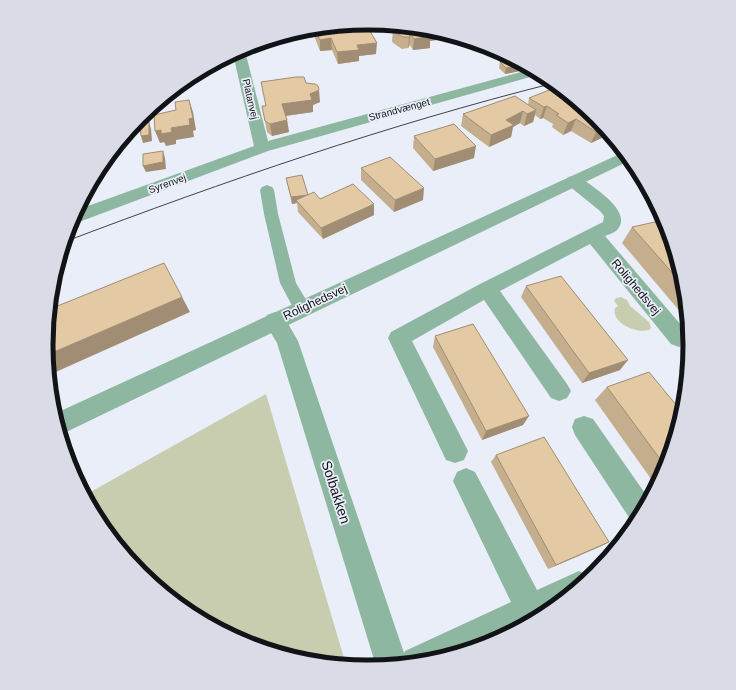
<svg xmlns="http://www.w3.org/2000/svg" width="736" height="690" font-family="Helvetica,sans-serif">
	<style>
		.green { fill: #c8cdaf }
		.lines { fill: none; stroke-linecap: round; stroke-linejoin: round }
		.service { fill: #8eb7a1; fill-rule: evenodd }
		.minor { fill: #8eb7a1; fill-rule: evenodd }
		.tertiary { fill: #8eb7a1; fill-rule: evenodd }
		.tram { stroke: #414348; stroke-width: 1 }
		.wall { fill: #c4ae8d }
		.shaded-wall { fill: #a08d73 }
		.building { fill: #e4caa4; stroke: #a08d73 }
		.labels { text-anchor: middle; stroke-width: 3.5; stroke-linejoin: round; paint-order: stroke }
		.far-street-label { font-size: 10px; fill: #121316; stroke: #eaeef8 }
		.street-label { font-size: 12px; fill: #121316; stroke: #eaeef8 }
		.near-street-label { font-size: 14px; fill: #121316; stroke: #eaeef8 }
		.rim { fill: none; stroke: #121316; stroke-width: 5 }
	</style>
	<rect width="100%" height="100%" fill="#eaeef8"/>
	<g class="green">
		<path d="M621 297 627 300 630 306 649 322 651 328 649 330C637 334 611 323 615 308L618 306 614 301 616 298Z"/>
		<path d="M266 394 346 665 305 661 245 642 189 613 140 573 100 524 85 495Z"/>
	</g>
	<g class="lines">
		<path class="service" d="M267 185 272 187 274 190 278 214 296 283 311 308 308 313 302 315 296 313 280 283 264 214 260 190 262 187Z"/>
		<g class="minor">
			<path d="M368 23 385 25 379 28 283 40 278 37 303 30Z"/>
			<path d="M243 48 245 51 268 141 532 69 541 74 268 151 79 222 70 223 77 210 254 146 233 54Z"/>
			<path d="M574 176 580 177C592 187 636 212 616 231 613 233 608 235 605 236L687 332 689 339 687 344 679 347 671 344 590 244 500 291 567 384 571 391 567 398 559 401 551 398 484 300 412 341 468 451 464 460 455 463 446 460 388 338 391 332 480 284 603 222 604 216 600 211 568 185 566 181 568 177Z"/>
			<path d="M275 312 283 315 298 341 404 653 405 651 511 602 453 481 457 472 466 468 475 472 537 590 579 571 590 577 547 613 491 643 431 661 376 666 277 343 264 321 267 315Z"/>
			<path d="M584 416 593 419 649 499 636 523 632 522 575 435 572 427 575 419Z"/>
		</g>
		<path class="tertiary" d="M624 152 631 160 60 435 54 414Z"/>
		<path class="tram" d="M64 242C225 181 387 125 554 83"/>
	</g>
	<g class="wall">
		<path d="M333 26 335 29 376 54 359 56V61L338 64 332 50 320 51 315 38 314 28Z"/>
		<path d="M402 26 431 29 448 38 430 41V48L413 50 410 45 408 48 402 49 393 43 392 41 393 29Z"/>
		<path d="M500 62 529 69 505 74 499 68Z"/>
		<path d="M306 83 320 102 313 105V112L286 116 287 120 289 132 272 136 267 132 262 106H266Z"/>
		<path d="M563 90 571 97V98L596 117 610 134 591 143 571 131 563 135 552 127 553 124 543 118 540 119 535 115 533 122 524 126 520 123 513 127 511 137 489 147 461 126 463 114 528 105 529 98Z"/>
		<path d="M414 136 474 158 433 171 413 148Z"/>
		<path d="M361 168 423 200 394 212 361 180Z"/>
		<path d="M286 178 308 195 374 215 323 239 298 212 297 203 292 204Z"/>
		<path d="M632 227 684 282 688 321 622 243Z"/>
		<path d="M526 286 620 370 582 383 521 297Z"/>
		<path d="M435 336 523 425 482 440 433 347Z"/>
		<path d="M607 387 682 412 665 468 656 486 595 400Z"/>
		<path d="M496 455 609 542 599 547 548 569 491 462Z"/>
	</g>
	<g class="shaded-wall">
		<path d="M431 29 448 34V38L430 41V48L413 50 414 39 426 30Z"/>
		<path d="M410 35 409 46 408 48 409 37Z"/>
		<path d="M331 38 332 50 320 51V40Z"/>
		<path d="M377 43 376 54 359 56V61L338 64 337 52 357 45Z"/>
		<path d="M219 61 220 64 211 65Z"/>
		<path d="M523 65 529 68V69L505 74 506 68Z"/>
		<path d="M202 70V73L195 74Z"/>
		<path d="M175 89V92L170 93Z"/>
		<path d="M319 90 320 102 313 105V112L284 116 282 104Z"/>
		<path d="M189 100 193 112 196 130 193 131 194 137 176 140V144L166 146 164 142 160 143 155 131 171 128 189 119Z"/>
		<path d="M547 106 543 118 540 119 544 107Z"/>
		<path d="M536 110 533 122 524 126 527 114Z"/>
		<path d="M523 111 520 123 513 127 511 137 489 147 491 135 506 120Z"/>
		<path d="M576 119 571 131 563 135 568 123Z"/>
		<path d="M287 120 289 132 272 136 270 124Z"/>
		<path d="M149 122 151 129 152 141 143 143 141 136Z"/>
		<path d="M604 128 610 134 591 143 596 132Z"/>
		<path d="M476 146 474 158 433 171 435 159Z"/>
		<path d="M163 151 165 158 166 169 146 172 143 166Z"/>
		<path d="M424 188 423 200 394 212 395 200Z"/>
		<path d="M308 195 296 200 297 203 292 204 291 197Z"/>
		<path d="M374 204V215L323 239 321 228Z"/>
		<path d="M182 297 190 312 49 375 47 355Z"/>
		<path d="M628 360 620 370 582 383 589 373Z"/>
		<path d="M529 416 523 425 482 440 486 431Z"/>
		<path d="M609 542 599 547 548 569 556 565Z"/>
	</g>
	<g class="building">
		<path d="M333 26 335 29 367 26 377 43 357 45 359 50 337 52 331 38 320 40 314 28Z"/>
		<path d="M397 26 431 29 426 30 431 36 414 39 409 31 410 35 409 37H403L394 32 393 29Z"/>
		<path d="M514 59 523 65 506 68 500 62Z"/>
		<path d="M296 77H304L306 83 315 84 318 86 319 90 310 94 312 100 282 104 287 120 270 124 265 121 262 106H266L261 82Z"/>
		<path d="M557 87 563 90 570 96 569 97 574 99 596 117 604 128 596 132 576 119 568 123 556 115 559 114 547 106 544 107 529 98Z"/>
		<path d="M515 96 536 110 527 114 523 111 506 120 514 125 491 135 463 114Z"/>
		<path d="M189 100 193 118 189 119 190 125 171 128 172 132 161 134V130L155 131 154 115 176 110 175 102Z"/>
		<path d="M149 122V135L141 136 140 124Z"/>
		<path d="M454 124 476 146 435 159 414 136Z"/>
		<path d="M163 151V162L143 166V154Z"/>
		<path d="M390 157 424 188 395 200 361 168Z"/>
		<path d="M302 175 308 195 291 197 286 178Z"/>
		<path d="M353 184 374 204 321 228 296 200 314 192 320 199Z"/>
		<path d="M664 220 666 222 684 282V286L632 227Z"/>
		<path d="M164 263 182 297 47 355 46 345 50 309Z"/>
		<path d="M561 276 628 360 589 373 526 286Z"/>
		<path d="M473 324 529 416 486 431 435 336Z"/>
		<path d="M649 372 682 412 666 467 607 387Z"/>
		<path d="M544 437 609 542 556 565 496 455Z"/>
	</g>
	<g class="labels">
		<g class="far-street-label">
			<text transform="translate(251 99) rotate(77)" y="4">Platanvej</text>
			<text transform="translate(399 109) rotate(-15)" y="4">Strandvænget</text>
			<text transform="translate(167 183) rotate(-20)" y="4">Syrenvej</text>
		</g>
		<g class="street-label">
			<text transform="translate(636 287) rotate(50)" y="4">Rolighedsvej</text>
			<text transform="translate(315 302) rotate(-25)" y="4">Rolighedsvej</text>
		</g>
		<g class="near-street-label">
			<text transform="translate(336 492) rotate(72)" y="5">Solbakken</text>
		</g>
	</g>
	<path d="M0 0H736V690H0ZM53 345a315 315 0 1 1 630 0a315 315 0 1 1-630 0Z" fill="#d9dce6" fill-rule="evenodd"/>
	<path class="rim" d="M53 345a315 315 0 1 1 630 0a315 315 0 1 1-630 0Z"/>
</svg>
